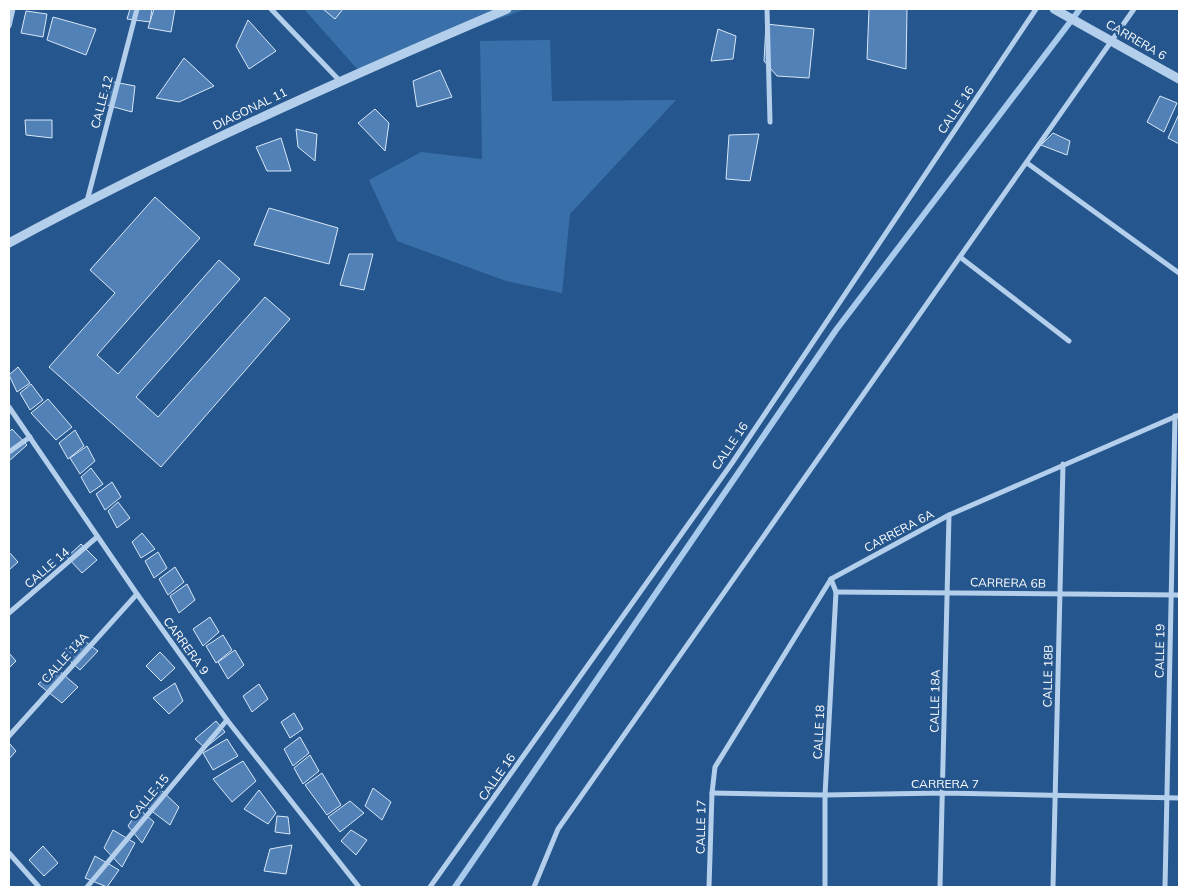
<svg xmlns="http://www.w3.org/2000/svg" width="1188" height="896" font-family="Mulish,sans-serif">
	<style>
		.green { fill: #3970aa }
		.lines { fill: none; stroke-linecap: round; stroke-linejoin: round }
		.stream { stroke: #a8caec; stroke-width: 6 }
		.building { fill: #5181b6; stroke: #d8e8f8 }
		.minor { stroke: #b4cfeb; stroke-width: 5 }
		.tertiary { stroke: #b4cfeb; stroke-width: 9 }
		.labels { text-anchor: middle; stroke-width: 5; stroke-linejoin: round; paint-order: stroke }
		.street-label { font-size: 12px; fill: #fff; stroke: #25568d }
	</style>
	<rect width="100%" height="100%" fill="#25568d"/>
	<g class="green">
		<path d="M304 9H526L358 70Z"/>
		<path d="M550 40 552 101 676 100 570 214 562 293 506 281 397 241 369 180 421 152 482 159 480 41Z"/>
	</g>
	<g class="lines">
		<path class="stream" d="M455 887 836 330 1080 9"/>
	</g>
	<g class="building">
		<path d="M130 9H152L150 22 127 19Z"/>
		<path d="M154 9H175L171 32 148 28Z"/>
		<path d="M323 9H343L335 19Z"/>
		<path d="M869 9H907L906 69 867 59Z"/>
		<path d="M26 11 47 14 43 37 21 33Z"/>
		<path d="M53 17 96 29 86 55 47 40Z"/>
		<path d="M248 20 276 51 249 69 236 46Z"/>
		<path d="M766 24 814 29 809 78 777 76 764 61Z"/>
		<path d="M718 29 736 36 733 59 711 61Z"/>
		<path d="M184 58 214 86 179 102 156 98Z"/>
		<path d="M440 70 452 97 417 107 413 81Z"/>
		<path d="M109 81 135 86 132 112 103 104Z"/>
		<path d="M1160 96 1177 103 1164 132 1147 122Z"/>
		<path d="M375 109 389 123 385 151 358 123Z"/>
		<path d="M1179 114V144L1168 138Z"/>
		<path d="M25 120H52V138L26 135Z"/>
		<path d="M296 129 317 134 315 161 298 147Z"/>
		<path d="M1053 133 1070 141 1067 155 1041 145Z"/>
		<path d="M759 134 750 181 726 179 729 135Z"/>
		<path d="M281 138 291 171H267L256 147Z"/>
		<path d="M155 197 200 238 97 355 118 374 219 260 240 279 136 397 158 417 265 297 290 319 161 467 49 367 115 293 90 270Z"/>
		<path d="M269 208 338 228 329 264 254 245Z"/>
		<path d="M349 254H373L364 290 340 285Z"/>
		<path d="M18 367 30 383 17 392 9 375Z"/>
		<path d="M31 384 43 400 30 410 20 393Z"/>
		<path d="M48 399 72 427 56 440 31 413Z"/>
		<path d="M12 429 27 445 9 461V432Z"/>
		<path d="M75 430 84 446 68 459 59 443Z"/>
		<path d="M87 446 95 461 80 474 70 458Z"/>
		<path d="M91 468 103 484 90 493 81 477Z"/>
		<path d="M112 482 121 497 105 510 96 494Z"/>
		<path d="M118 502 130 518 117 528 108 511Z"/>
		<path d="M142 533 155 549 141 558 132 542Z"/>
		<path d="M81 544 97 560 82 573 67 557Z"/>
		<path d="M9 552 18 562 9 570Z"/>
		<path d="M158 552 167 568 154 578 145 561Z"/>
		<path d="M175 567 184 582 168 595 159 579Z"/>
		<path d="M187 584 195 600 179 613 170 596Z"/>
		<path d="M210 617 219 632 203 646 193 629Z"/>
		<path d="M223 635 232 650 216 663 206 646Z"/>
		<path d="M79 637 98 651 80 670 61 653Z"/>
		<path d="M235 650 244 665 228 679 218 662Z"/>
		<path d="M160 652 175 668 161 681 146 666Z"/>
		<path d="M9 653 16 661 9 668Z"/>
		<path d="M57 669 78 687 62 703 38 684Z"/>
		<path d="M175 683 183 701 169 714 153 698Z"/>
		<path d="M259 684 268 699 252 712 243 696Z"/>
		<path d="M294 713 303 729 290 738 281 722Z"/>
		<path d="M216 721 225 732 205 748 195 739Z"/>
		<path d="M300 737 309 753 293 766 284 749Z"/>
		<path d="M227 739 238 756 213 770 203 753Z"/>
		<path d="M9 743 16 751 9 759Z"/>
		<path d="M310 755 319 771 303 784 294 768Z"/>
		<path d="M243 761 256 781 232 802 213 779Z"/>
		<path d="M322 773 341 805 327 815 305 785Z"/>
		<path d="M158 787 179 807 170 825 145 806Z"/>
		<path d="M373 788 391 802 382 820 365 806Z"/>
		<path d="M259 790 276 813 268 824 244 809Z"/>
		<path d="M350 801 364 813 340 832 328 817Z"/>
		<path d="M139 809 154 822 142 843 128 826Z"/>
		<path d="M277 816 288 817 290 834 275 832Z"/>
		<path d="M113 830 135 843 122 867 104 848Z"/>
		<path d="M351 830 367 840 356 855 341 841Z"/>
		<path d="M292 845 286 874 264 871 270 849Z"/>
		<path d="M43 846 58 863 44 876 29 860Z"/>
		<path d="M95 856 119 870 107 887 85 878Z"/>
	</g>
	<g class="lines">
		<g class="minor">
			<path d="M271 9 339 80"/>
			<path d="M767 9 770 122"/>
			<path d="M9 26 13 9"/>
			<path d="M1027 163 1179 273"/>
			<path d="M87 201 137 9"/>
			<path d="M960 257 1069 341"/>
			<path d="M9 407 137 594 227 720 359 887"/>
			<path d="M9 452 30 437"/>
			<path d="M836 592 1179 595"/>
			<path d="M9 613 97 537"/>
			<path d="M9 736 137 594"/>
			<path d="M712 793 825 795 943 793 1179 798"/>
			<path d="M9 853 39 887"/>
			<path d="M87 887 227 720"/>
			<path d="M430 887 732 463 1036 9"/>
			<path d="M534 887 558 829 1134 9"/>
			<path d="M709 887 712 793 715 767 831 579 949 515 1179 415"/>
			<path d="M825 887V795L836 592 831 579"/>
			<path d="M940 887 949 515"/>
			<path d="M1053 887 1063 464"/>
			<path d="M1165 887 1175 416"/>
		</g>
		<g class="tertiary">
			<path d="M1054 9 1179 79"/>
			<path d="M9 243C170 156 338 81 507 9"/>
		</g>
	</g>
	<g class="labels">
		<g class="street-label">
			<text transform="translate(1136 40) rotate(30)" y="4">CARRERA 6</text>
			<text transform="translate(102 102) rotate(-75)" y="4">CALLE 12</text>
			<text transform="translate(250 109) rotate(-26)" y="4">DIAGONAL 11</text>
			<text transform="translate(956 110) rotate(-56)" y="4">CALLE 16</text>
			<text transform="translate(730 446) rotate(-56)" y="4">CALLE 16</text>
			<text transform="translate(899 531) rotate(-28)" y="4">CARRERA 6A</text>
			<text transform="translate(47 568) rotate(-41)" y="4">CALLE 14</text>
			<text transform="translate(1008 583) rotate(1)" y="4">CARRERA 6B</text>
			<text transform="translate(186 646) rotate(54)" y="4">CARRERA 9</text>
			<text transform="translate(1160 651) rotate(-89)" y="4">CALLE 19</text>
			<text transform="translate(65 658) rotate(-48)" y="4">CALLE 14A</text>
			<text transform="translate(1048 676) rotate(-89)" y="4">CALLE 18B</text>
			<text transform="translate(935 701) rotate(-89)" y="4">CALLE 18A</text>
			<text transform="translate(819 732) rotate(-87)" y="4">CALLE 18</text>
			<text transform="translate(497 777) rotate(-55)" y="4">CALLE 16</text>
			<text x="945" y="788">CARRERA 7</text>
			<text transform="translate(149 797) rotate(-50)" y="4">CALLE 15</text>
			<text transform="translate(701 827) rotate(-89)" y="4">CALLE 17</text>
		</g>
	</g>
	<rect width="1188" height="896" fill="none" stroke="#ffffff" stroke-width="20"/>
</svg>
